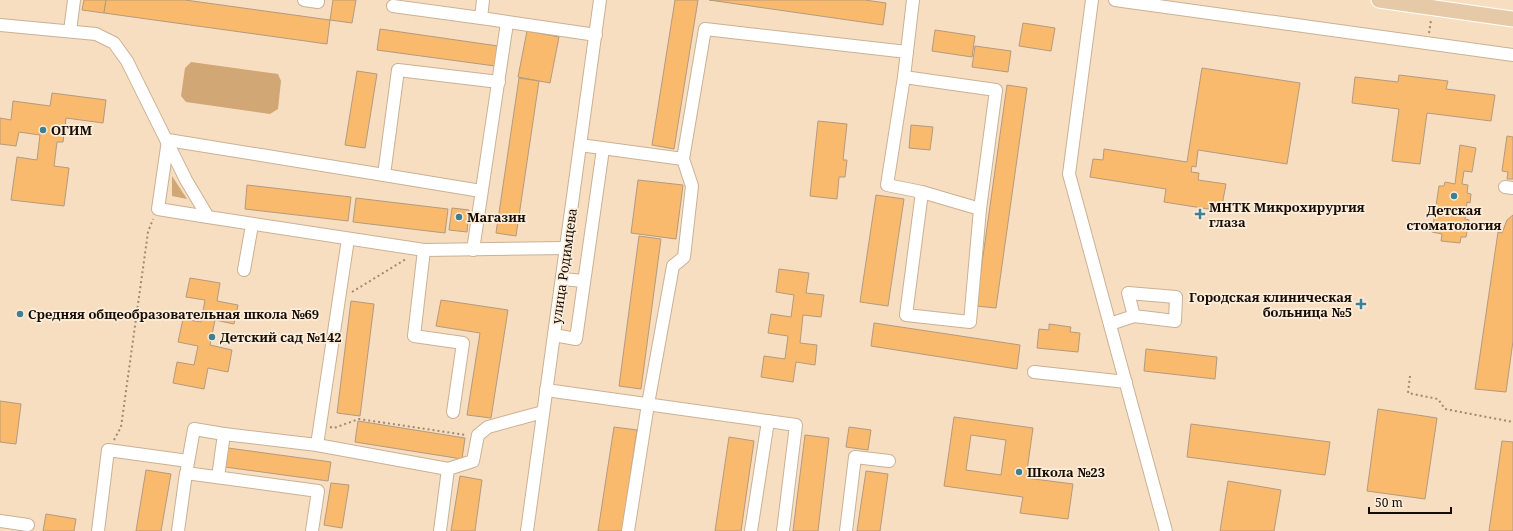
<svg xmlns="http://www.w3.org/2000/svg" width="1513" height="531" font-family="'Noto Serif',serif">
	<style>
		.green { fill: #d1a775 }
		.building { fill: #faba6e; stroke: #b39a7e; fill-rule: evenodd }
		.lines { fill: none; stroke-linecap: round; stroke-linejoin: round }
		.minor-casing { stroke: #cab194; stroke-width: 14 }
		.major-casing { stroke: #fff; stroke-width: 17 }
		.path { stroke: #9c8974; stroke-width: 2; stroke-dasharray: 2 3; stroke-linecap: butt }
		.minor { stroke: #fff; stroke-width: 12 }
		.major { stroke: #e6caa8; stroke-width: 15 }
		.poi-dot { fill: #3f7f92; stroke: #fdeddb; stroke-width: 1.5 }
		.labels { text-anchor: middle; stroke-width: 3.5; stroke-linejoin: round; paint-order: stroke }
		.poi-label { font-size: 13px; font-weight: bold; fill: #150c04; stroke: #fdeddb; text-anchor: start }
		.street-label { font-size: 13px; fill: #150c04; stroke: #fdeddb }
	</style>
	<rect width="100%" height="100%" fill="#f8dec0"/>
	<g class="green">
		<path d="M191 62 278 74 281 81 278 109 270 114 186 102 181 96 185 68Z"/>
		<path d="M172 176 187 199 172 196Z"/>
	</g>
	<g class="building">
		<path d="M84 0H106L104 13 82 10Z"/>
		<path d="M106 0H185L330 20 327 44 104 13Z"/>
		<path d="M333 0H356L352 23 330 20Z"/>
		<path d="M675 0H698L674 149 652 145Z"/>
		<path d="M709 0H865L886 3 883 25Z"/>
		<path d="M1023 23 1055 28 1051 51 1019 46Z"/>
		<path d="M380 29 498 46 495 66 377 50Z"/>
		<path d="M935 30 975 36 972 57 932 51Z"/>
		<path d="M527 31 559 37 550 83 518 77Z"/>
		<path d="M975 46 1011 51 1008 72 972 67Z"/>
		<path d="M1202 68 1300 83 1287 164 1198 150 1196 167 1192 166 1191 172 1199 173 1198 180 1226 184 1221 211 1164 202 1166 189 1090 177 1093 159 1103 160 1104 149 1187 162Z"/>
		<path d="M357 71 377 74 365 148 345 145Z"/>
		<path d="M1399 75 1448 81 1446 89 1495 95 1491 121 1427 113 1420 164 1392 161 1399 109 1352 103 1355 77 1398 82Z"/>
		<path d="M519 78 539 81 516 236 496 233Z"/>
		<path d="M1007 85 1027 88 996 308 976 306Z"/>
		<path d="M52 93 106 100 103 123 66 118 63 142H57L54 166 69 168 64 206 11 200 17 157 37 160 40 135 19 132 16 146 0 144V118L11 120 13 101 50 106Z"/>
		<path d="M818 121 847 124 843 160H847L845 177H839L837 199 810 196Z"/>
		<path d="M911 125 933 127 930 150 909 148Z"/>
		<path d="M1507 136 1513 137V179H1507L1508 172 1502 171Z"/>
		<path d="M1460 145 1476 148 1472 172 1464 171 1462 184 1468 185 1467 193 1471 194 1470 203 1467 202 1465 219 1469 220 1466 237H1461L1460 243 1441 241 1442 234 1432 232 1439 186H1444L1445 182 1455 184Z"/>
		<path d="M638 180 683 185 676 239 631 233Z"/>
		<path d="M247 185 351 197 348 221 245 209Z"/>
		<path d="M876 195 904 199 888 306 860 302Z"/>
		<path d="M356 198 448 209 445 233 353 222Z"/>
		<path d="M452 208 469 210 467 232 449 230Z"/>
		<path d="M1513 215V341L1506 392 1475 389 1498 232 1502 233 1507 220Z"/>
		<path d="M639 236 661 239 641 389 619 386Z"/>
		<path d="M779 269 809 273 806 293 824 295 821 317 803 315 800 343 817 345 815 365 796 362 793 382 761 377 764 356 785 359 788 336 768 333 771 314 791 317 794 295 776 292Z"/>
		<path d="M190 278 220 283 217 301 238 305 234 324 215 320 210 345 232 350 228 372 208 368 204 389 173 383 177 362 194 365 198 346 178 342 183 319 201 322 205 300 186 297Z"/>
		<path d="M441 300 508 310 491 418 467 415 480 333 436 326Z"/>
		<path d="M351 301 374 304 360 416 337 413Z"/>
		<path d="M874 323 1020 345 1017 369 871 346Z"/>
		<path d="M1049 324 1071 327 1070 332 1080 333 1078 352 1037 348 1039 329 1049 330Z"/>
		<path d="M1146 349 1217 357 1215 379 1144 371Z"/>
		<path d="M0 401 21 404 16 444 0 442Z"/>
		<path d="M1378 409 1437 418 1425 499 1367 491Z"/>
		<path d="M954 417 1033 428 1026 478 1073 484 1068 519 1020 513 1023 497 944 486ZM971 435 1006 440 1001 475 966 470Z"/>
		<path d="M358 421 465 438 462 459 355 442Z"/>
		<path d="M1191 424 1330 442 1325 475 1187 457Z"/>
		<path d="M614 427 637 430 622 531H598Z"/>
		<path d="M849 427 871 430 868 450 846 447Z"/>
		<path d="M805 435 829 438 818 531H793Z"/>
		<path d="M729 437 754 441 741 531H715Z"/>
		<path d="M1502 441 1513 442V531H1489Z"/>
		<path d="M228 448 331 462 328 481 225 467Z"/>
		<path d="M146 470 171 474 161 531H136Z"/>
		<path d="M866 471 888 474 880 531H857Z"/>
		<path d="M460 476 482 480 475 531H451Z"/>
		<path d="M1228 481 1281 490 1274 531H1220Z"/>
		<path d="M331 483 349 485 342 528 324 525Z"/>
		<path d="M46 514 76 519 74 531H43Z"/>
	</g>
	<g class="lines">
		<defs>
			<g id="minor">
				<path d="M304 0 318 2V0"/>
				<path d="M483 0 481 18 596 35"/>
				<path d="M913 0 904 77 996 90 980 209 970 322 906 315 922 192"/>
				<path d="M1092 0 1069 174 1166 531"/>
				<path d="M1115 0 1513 55"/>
				<path d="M393 6 481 18"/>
				<path d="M0 25 96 34 114 43 127 61 186 180 208 217 424 250 566 248"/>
				<path d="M70 31 74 0"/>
				<path d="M904 77 887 185 922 192 980 209"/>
				<path d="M580 145 683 159"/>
				<path d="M1505 187 1513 188"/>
				<path d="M481 191 384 175 398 70 499 82"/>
				<path d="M208 217 158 209 168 140 384 175"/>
				<path d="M348 239 317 445 448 469 440 531"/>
				<path d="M424 250 414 336 463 343 453 412"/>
				<path d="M473 250 507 23"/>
				<path d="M244 270 252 225"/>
				<path d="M562 279 584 281"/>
				<path d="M1128 293 1176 297 1175 321 1134 316Z"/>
				<path d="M1110 324 1134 316"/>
				<path d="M554 335 576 339 603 149"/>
				<path d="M1034 372 1126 382"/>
				<path d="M546 390 796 425 783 531"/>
				<path d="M187 468 194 429 224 434"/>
				<path d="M448 469 473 461 478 435 488 427 543 412"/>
				<path d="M218 477 224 434 317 445"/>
				<path d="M0 521 28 525"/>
				<path d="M98 531 108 450 188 461"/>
				<path d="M178 531 186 473 318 491 312 531"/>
				<path d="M527 531 600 0"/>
				<path d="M628 531 648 404 673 266 684 257 692 186 683 159 705 29 907 52"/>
				<path d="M751 531 768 421"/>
				<path d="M846 531 855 457 889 461"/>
			</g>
			<path id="major" d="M1379 0 1513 19"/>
		</defs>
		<use href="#minor" class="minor-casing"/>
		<use href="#major" class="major-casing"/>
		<g class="path">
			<path d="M1429 33 1431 20"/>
			<path d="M352 292 406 259"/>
			<path d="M1410 376 1408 393 1438 399 1445 409 1513 422"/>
			<path d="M330 427 334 428 359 419 466 435"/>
			<path d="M114 440 121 427 148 232 153 219"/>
		</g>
		<use href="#minor" class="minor"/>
		<use href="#major" class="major"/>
	</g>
	<g class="poi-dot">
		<circle cx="43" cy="130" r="4"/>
		<circle cx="1454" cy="196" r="4"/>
		<path d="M1198 208h4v4h4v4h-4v4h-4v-4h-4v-4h4z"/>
		<circle cx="459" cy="217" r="4"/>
		<path d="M1359 298h4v4h4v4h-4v4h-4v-4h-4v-4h4z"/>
		<circle cx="20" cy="314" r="4"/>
		<circle cx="212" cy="337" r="4"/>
		<circle cx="1019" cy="472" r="4"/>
	</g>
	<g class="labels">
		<g class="poi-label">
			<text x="51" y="135">ОГИМ</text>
			<text x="1209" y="212">МНТК Микрохирургия<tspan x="1209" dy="15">глаза</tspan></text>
			<text x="1454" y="215" text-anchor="middle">Детская<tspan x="1454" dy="15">стоматология</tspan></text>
			<text x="467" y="222">Магазин</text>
			<text x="1352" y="302" text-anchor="end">Городская клиническая<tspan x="1352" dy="15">больница №5</tspan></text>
			<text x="28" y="319">Средняя общеобразовательная школа №69</text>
			<text x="220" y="342">Детский сад №142</text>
			<text x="1027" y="477">Школа №23</text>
		</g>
		<g class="street-label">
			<text transform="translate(564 266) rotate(-82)" y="5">улица Родимцева</text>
		</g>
	</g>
	<path d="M1369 507v6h82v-6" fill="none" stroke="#150c04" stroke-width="2"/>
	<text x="1375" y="507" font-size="12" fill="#150c04" stroke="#fdeddb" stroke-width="3" paint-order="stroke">50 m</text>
</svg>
